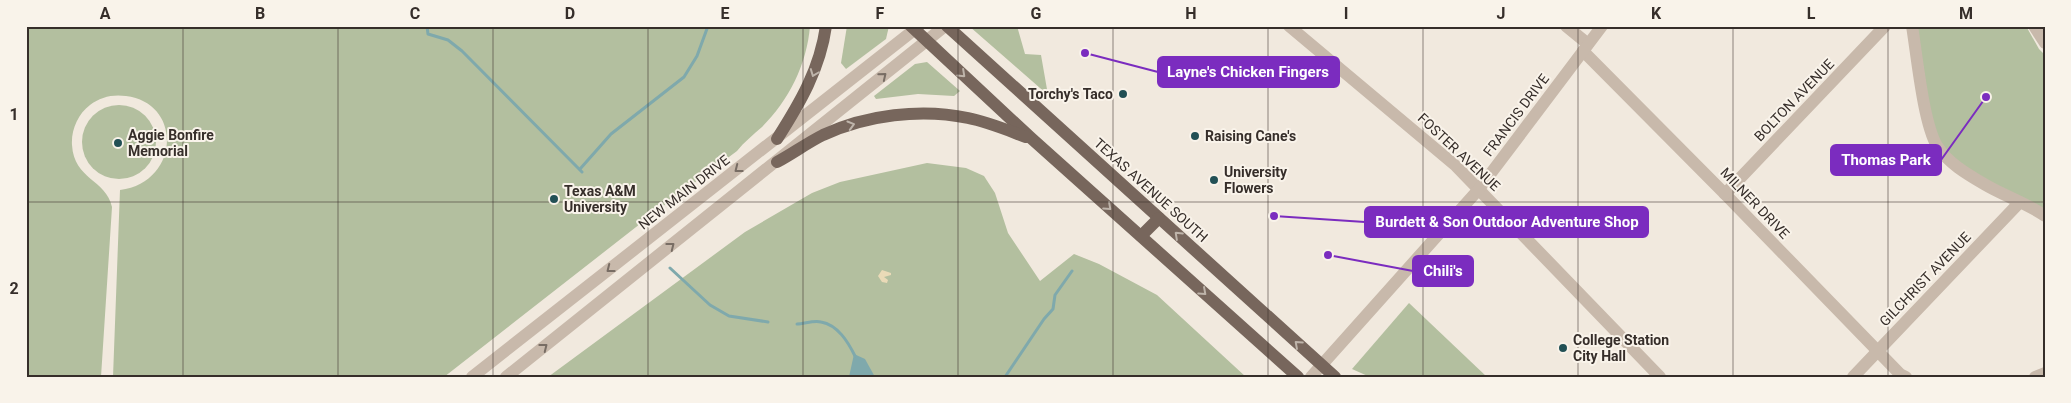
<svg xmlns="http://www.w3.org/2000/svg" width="2071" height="403" font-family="Roboto,sans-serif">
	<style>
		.green { fill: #b3bf9f }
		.sand { fill: #eadab7 }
		.water { fill: #7fa9ac }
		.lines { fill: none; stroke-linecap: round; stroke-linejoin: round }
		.stream { stroke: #7fa9ac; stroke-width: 3 }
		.minor { stroke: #c8b9ab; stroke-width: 12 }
		.major { stroke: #77665c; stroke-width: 12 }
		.oneway { stroke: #beb4aa }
		.oneway2 { stroke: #786d64 }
		.grid { fill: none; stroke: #362e2a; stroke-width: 1; stroke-opacity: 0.55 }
		.poi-dot { fill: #225055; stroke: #f9f3ea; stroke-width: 2 }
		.labels { text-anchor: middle; stroke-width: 4; stroke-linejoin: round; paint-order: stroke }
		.poi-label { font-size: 14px; font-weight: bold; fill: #362e2a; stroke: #f9f3ea; text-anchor: start }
		.street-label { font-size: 14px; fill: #362e2a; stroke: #f9f3ea }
		.leader { fill: none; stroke: #7b2cbf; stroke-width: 2 }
		.callout-dot { fill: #7b2cbf; stroke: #f9f3ea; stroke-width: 2 }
		.callout { fill: #7b2cbf; stroke: #7b2cbf; stroke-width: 2 }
		.callout-label { font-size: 15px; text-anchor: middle; font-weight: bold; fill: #fff }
		.neatline { fill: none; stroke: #362e2a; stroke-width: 2 }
		.grid-label { font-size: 16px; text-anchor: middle; font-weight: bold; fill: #362e2a }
	</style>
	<rect width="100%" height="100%" fill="#f1e9de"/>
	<g class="green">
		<path d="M26 26H810C807 64 789 100 762 127 753 135 744 142 737 151L654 213 444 377H113L120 190C180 182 183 103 126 96 113 94 100 97 90 105 78 114 71 130 72 145 74 180 106 179 112 207L101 377H26Z"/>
		<path d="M847 26H889L886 39 846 69 841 63Z"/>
		<path d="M969 26H1017L1025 54 1041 55 1048 95Z"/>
		<path d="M1917 26H2026L2039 49 2045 55V216L1957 164 1934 138Z"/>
		<path d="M927 62 960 91 954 96 918 94 876 99 874 96 915 64Z"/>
		<circle cx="119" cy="142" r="37"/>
		<path d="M927 163 966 168 984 176 995 193 1008 233 1040 281 1074 254 1099 264 1157 295 1246 377H548L745 232 812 193 840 182Z"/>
		<path d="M1409 303 1487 377H1370L1352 369Z"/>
	</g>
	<path class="sand" d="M882 270 891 273V275L884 277 888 280 887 283 882 282 878 276Z"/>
	<path class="water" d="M854 354 865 359 875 377H849Z"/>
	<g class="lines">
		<g class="stream">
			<path d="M427 26 428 34 448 40 462 51 582 172"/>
			<path d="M580 169 611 134 684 77 697 56 708 26"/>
			<path d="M670 268 710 305 729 316 768 322"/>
			<path d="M797 324C804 324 814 320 821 322 838 325 848 342 855 356"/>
			<path d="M1005 377 1044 319 1053 309 1055 295 1072 271"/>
		</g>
		<g class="minor">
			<path d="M1289 26 1456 166 1660 377"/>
			<path d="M1566 26 1588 44"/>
			<path d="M1912 26C1917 56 1923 122 1937 146 1948 163 1967 174 1984 184 2004 196 2027 203 2045 216"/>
			<path d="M2034 26 2045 43"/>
			<path d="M1583 51 1725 194 1900 374 1906 377"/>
			<path d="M1725 194 1885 26"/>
			<path d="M472 377 919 26"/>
			<path d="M506 377 945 26"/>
			<path d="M1311 377 1479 189 1602 26"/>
			<path d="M1853 377 2019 203"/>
			<path d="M2035 377 2045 373"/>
		</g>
		<g class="major">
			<path d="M911 26 1031 138 1298 377"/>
			<path d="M947 26 1335 377"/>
			<path d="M777 139C800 103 820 69 826 26"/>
			<path d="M777 162C792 154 807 143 823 135 866 115 921 108 968 118 988 122 1007 130 1026 137"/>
			<path d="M1141 236 1159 218"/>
		</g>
	</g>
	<defs><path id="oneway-chevron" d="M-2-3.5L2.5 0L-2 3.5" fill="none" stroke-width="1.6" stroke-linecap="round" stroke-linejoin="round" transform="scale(1.25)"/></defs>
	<g class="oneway">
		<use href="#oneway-chevron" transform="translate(814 73) rotate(111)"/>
		<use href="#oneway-chevron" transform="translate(962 74) rotate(43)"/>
		<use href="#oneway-chevron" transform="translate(851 125) rotate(-16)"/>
		<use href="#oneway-chevron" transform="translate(1108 207) rotate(42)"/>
		<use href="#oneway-chevron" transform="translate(1178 235) rotate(-137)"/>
		<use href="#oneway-chevron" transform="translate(1203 292) rotate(42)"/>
		<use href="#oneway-chevron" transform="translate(1298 344) rotate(-138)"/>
	</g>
	<g class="oneway2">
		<use href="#oneway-chevron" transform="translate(883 76) rotate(-39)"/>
		<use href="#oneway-chevron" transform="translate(738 169) rotate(142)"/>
		<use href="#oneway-chevron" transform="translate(671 246) rotate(-38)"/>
		<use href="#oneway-chevron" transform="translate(610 269) rotate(142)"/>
		<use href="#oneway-chevron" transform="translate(544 347) rotate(-38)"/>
	</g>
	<path class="grid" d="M183 26V377M338 26V377M493 26V377M648 26V377M803 26V377M958 26V377M1113 26V377M1268 26V377M1423 26V377M1578 26V377M1733 26V377M1888 26V377M26 202H2045"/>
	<g class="poi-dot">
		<circle cx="1123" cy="94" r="5"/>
		<circle cx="1195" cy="136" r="5"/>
		<circle cx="118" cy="143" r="5"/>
		<circle cx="1214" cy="180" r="5"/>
		<circle cx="554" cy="199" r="5"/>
		<circle cx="1563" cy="348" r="5"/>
	</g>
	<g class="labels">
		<g class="poi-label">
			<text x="1113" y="99" text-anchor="end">Torchy's Taco</text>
			<text x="128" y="140">Aggie Bonfire<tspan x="128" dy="16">Memorial</tspan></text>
			<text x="1205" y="141">Raising Cane's</text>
			<text x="1224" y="177">University<tspan x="1224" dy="16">Flowers</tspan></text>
			<text x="564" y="196">Texas A&amp;M<tspan x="564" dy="16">University</tspan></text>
			<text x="1573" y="345">College Station<tspan x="1573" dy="16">City Hall</tspan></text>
		</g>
		<g class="street-label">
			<text transform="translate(1794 100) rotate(-46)" y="5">BOLTON AVENUE</text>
			<text transform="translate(1516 115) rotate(-53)" y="5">FRANCIS DRIVE</text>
			<text transform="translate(1459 152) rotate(43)" y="5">FOSTER AVENUE</text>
			<text transform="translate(1151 190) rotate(42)" y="5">TEXAS AVENUE SOUTH</text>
			<text transform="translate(684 192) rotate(-38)" y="5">NEW MAIN DRIVE</text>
			<text transform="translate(1755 203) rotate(46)" y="5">MILNER DRIVE</text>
			<text transform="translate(1925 279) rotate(-46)" y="5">GILCHRIST AVENUE</text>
		</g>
	</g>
	<path class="leader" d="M1085 53L1158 72M1986 97L1941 160M1274 216L1365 222M1328 255L1413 271"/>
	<g class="callout-dot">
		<circle cx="1085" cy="53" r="5"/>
		<circle cx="1986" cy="97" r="5"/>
		<circle cx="1274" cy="216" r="5"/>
		<circle cx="1328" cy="255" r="5"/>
	</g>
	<g class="callout">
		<rect x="1158" y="57" width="181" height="30" rx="5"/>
		<rect x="1831" y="145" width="110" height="30" rx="5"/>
		<rect x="1365" y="207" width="283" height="30" rx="5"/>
		<rect x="1413" y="256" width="60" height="30" rx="5"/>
	</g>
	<g class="callout-label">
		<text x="1248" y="77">Layne's Chicken Fingers</text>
		<text x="1886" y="165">Thomas Park</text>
		<text x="1507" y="227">Burdett &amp; Son Outdoor Adventure Shop</text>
		<text x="1443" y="276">Chili's</text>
	</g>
	<rect width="2071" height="403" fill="none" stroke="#f9f3ea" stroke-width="55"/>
	<rect x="28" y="28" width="2016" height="348" class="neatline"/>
	<g class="grid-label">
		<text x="105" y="19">A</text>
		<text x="260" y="19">B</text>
		<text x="415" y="19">C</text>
		<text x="570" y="19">D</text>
		<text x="725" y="19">E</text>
		<text x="880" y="19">F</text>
		<text x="1036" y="19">G</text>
		<text x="1191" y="19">H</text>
		<text x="1346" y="19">I</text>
		<text x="1501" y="19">J</text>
		<text x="1656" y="19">K</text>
		<text x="1811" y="19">L</text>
		<text x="1966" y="19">M</text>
		<text x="14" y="120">1</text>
		<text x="14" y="294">2</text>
	</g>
</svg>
